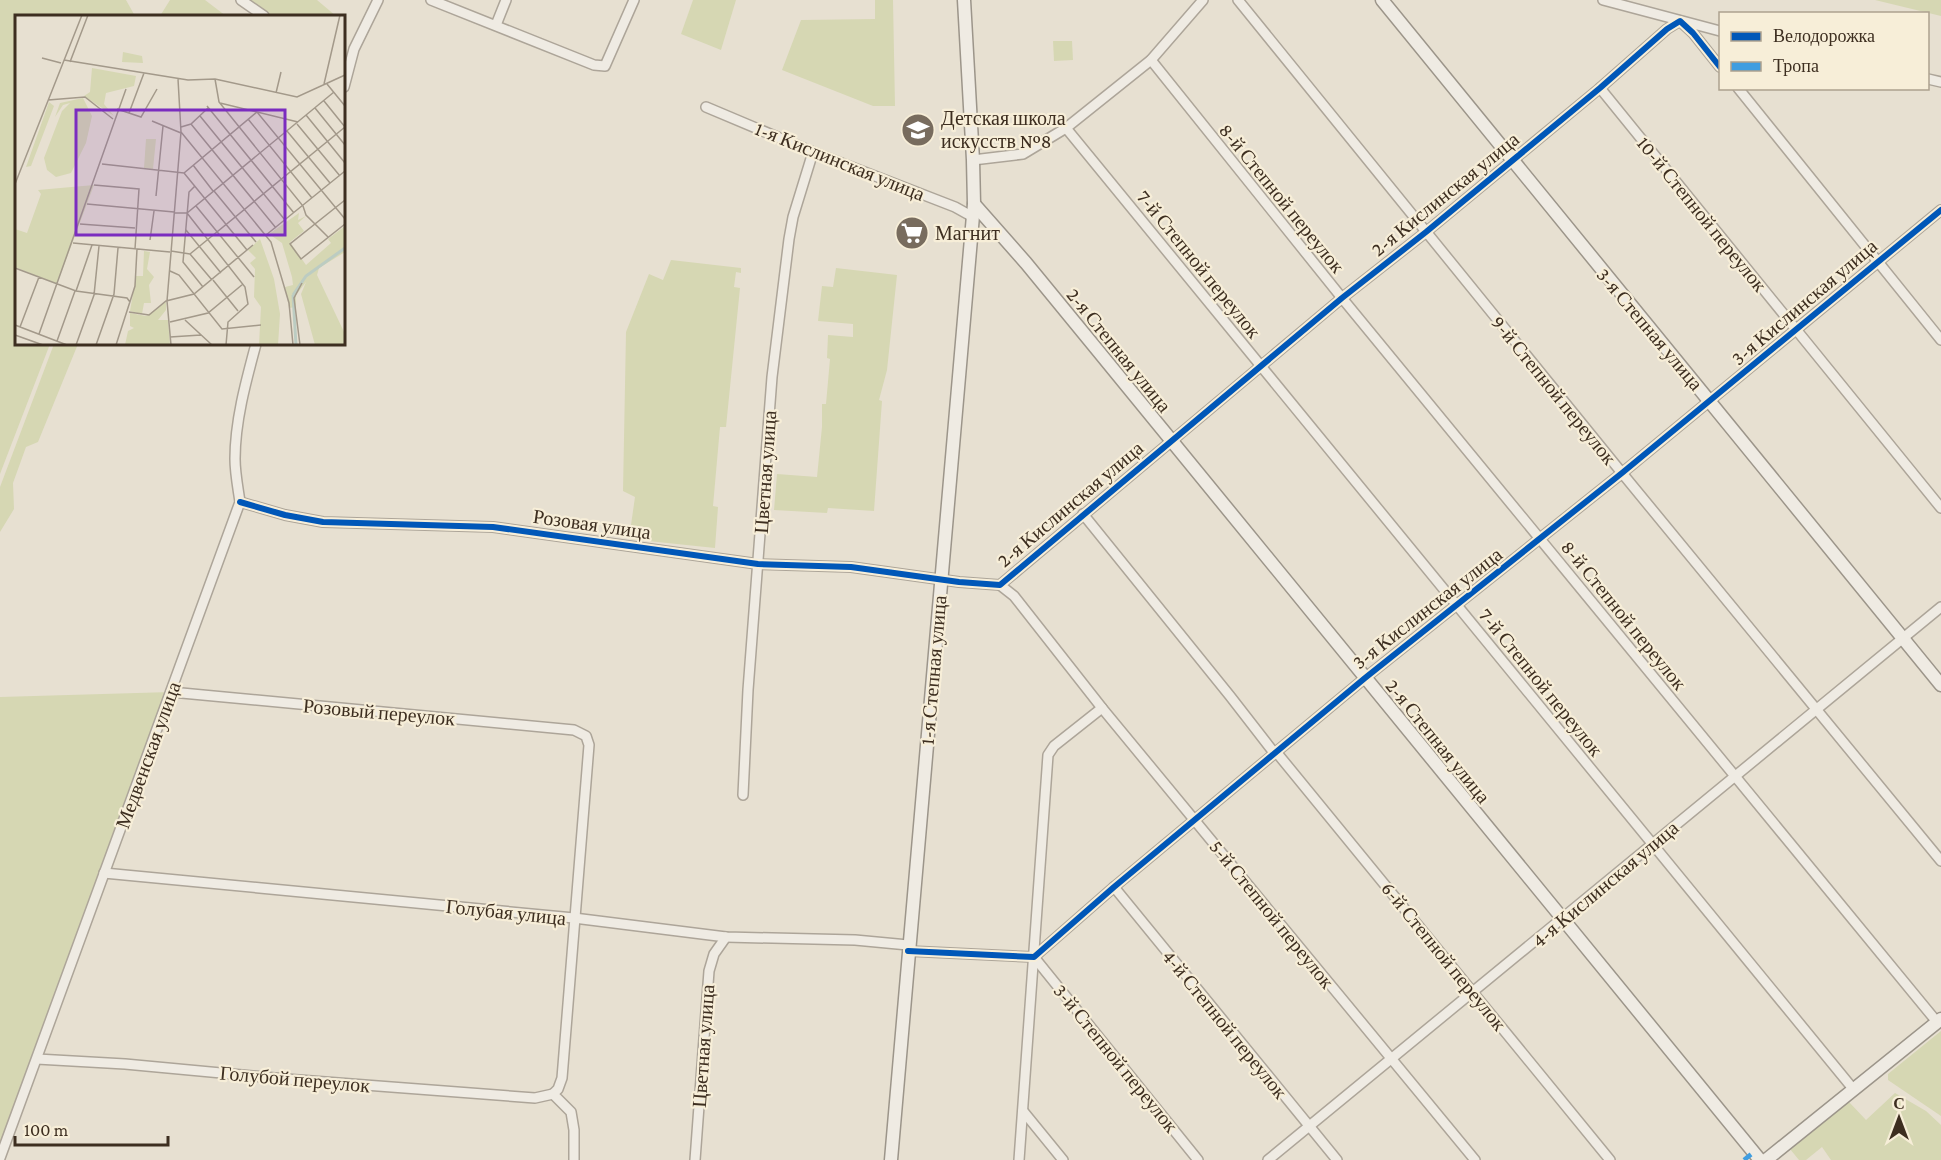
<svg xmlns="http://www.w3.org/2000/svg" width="1941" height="1160" font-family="'Crimson Pro',serif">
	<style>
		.green { fill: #d6d7b3 }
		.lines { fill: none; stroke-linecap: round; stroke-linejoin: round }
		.street-casing { stroke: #ada599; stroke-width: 12 }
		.secondary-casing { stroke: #9c958a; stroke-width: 15 }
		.street { stroke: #efebe3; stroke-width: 9 }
		.secondary { stroke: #efebe3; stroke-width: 12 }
		.quiet { stroke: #3f9de0; stroke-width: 4.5; stroke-dasharray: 9 4.5; stroke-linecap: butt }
		.cycleway-casing { stroke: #f7eed8; stroke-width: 10 }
		.cycleway { stroke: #0057b8; stroke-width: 6 }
		.labels { text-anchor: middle; stroke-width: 4.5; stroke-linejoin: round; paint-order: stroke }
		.poi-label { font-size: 20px; fill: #3d2e20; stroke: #f7eed8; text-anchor: start }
		.street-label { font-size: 20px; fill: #3d2e20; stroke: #f7eed8 }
		.inset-river { fill: none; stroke: #bcccc2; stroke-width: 3 }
		.inset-road { fill: none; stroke: #a3998a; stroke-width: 1.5 }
		.view { fill: #7b2cbf; fill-opacity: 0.15; stroke: #7b2cbf; stroke-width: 3 }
		.inset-edge { fill: none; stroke: #3d2e20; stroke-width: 3 }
	</style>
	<rect width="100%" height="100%" fill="#e7e0d1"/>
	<g class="green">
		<path d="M0 0H126L135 16H16V344H50L0 474Z"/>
		<path d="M170 0H205L226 16H160Z"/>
		<path d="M244 0H317L336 16H267Z"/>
		<path d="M693 0H736L721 50 681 34Z"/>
		<path d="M875 0H893L895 106H873L782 70 801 20 875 19Z"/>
		<path d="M1875 0H1941V16Z"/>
		<path d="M1053 41H1072L1073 60 1054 61Z"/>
		<path d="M671 260 741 268V273L736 272 734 287 740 288 726 427H720L713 506 718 507 715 548 629 539 635 497 623 491 626 332 649 274 663 280Z"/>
		<path d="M836 268 897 275 887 370 879 400 882 401 874 511 828 508 827 513 774 510 777 474 817 477 822 427V404H826L830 359 827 358 828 335 853 337V324L818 321 822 286 833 287Z"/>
		<path d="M54 344H78L38 442 26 447 13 483 14 509 0 532V487Z"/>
		<path d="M171 692 0 1154V697Z"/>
		<path d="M1941 1031V1116L1888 1080V1074Z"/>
		<path d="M1895 1093 1926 1111 1941 1125V1160H1831L1822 1147 1806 1160H1799L1790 1149 1814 1126 1849 1102 1866 1120Z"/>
	</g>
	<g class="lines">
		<defs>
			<g id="street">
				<path d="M241 0 264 16"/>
				<path d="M431 0 594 65 605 66 634 0"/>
				<path d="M1238 0 1622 473 1941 861"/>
				<path d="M1603 0 1720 31"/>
				<path d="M496 25 506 0"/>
				<path d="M1151 60 1342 298 1937 1022"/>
				<path d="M1928 79 1941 82"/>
				<path d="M344 87 354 49 378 0"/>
				<path d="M1600 88 1941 508"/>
				<path d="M1738 88 1941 340"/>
				<path d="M706 107 813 152 955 207 973 217"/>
				<path d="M1066 128 1854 1090"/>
				<path d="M973 160 1023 154 1066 128 1151 60 1203 0"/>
				<path d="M240 502 285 515 323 522 493 527 758 564 851 567 959 582 1000 585 1342 298 1426 232 1600 88 1667 29 1680 21 1693 33 1720 67"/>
				<path d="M1083 514 1230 696 1275 754"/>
				<path d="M1000 585 1014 596 1102 708 1475 1160"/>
				<path d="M171 692 574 730 586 736 589 745 562 1078 558 1089 553 1094 571 1112 574 1130V1160"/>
				<path d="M1277 753 1610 1160"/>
				<path d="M743 795 748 690 772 377 789 239 793 217 813 152"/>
				<path d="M104 873 574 918 726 937 855 940 908 945"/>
				<path d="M1114 887 1337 1160"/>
				<path d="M908 951 1034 957 1114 887 1365 678 1622 473 1941 210"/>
				<path d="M1034 957 1198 1160"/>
				<path d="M37 1059 125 1064 286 1079 535 1098 553 1094"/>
				<path d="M1023 1111 1063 1160"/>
				<path d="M0 1158 240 502C238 488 235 473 235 459 235 421 246 381 256 344"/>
				<path d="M695 1160 709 971 714 954 726 937"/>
				<path d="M1019 1160 1048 755 1054 746 1102 708"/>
				<path d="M1268 1160 1941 607"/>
			</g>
			<g id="secondary">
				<path d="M1382 0 1941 685"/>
				<path d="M974 204 1026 263 1099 352 1760 1160"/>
				<path d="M891 1160 974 204 973 160 964 0"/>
				<path d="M1766 1160 1941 1019"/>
			</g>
		</defs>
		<use href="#street" class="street-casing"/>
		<use href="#secondary" class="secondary-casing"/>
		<use href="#street" class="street"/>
		<use href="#secondary" class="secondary"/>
		<path class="quiet" d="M1744 1160 1754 1152"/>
		<defs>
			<g id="cycleway">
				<path d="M240 502 285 515 323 522 493 527 758 564 851 567 959 582 1000 585 1342 298 1426 232 1600 88 1667 29 1680 21 1693 33 1720 67"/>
				<path d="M908 951 1034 957 1114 887 1365 678 1622 473 1941 210"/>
			</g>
		</defs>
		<use href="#cycleway" class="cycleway-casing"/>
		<use href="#cycleway" class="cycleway"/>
	</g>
	<defs>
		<symbol id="school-disc" viewBox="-11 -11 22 22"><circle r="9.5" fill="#786c5e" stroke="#f7eed8"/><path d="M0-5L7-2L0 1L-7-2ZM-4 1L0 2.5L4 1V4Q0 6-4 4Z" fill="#fff"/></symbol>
		<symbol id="supermarket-disc" viewBox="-11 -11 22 22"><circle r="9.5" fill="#786c5e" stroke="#f7eed8"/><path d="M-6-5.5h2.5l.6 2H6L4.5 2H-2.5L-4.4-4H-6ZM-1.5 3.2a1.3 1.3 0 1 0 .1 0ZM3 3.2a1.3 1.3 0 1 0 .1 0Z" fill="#fff"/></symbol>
	</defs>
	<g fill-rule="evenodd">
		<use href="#school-disc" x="899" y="111" width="38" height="38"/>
		<use href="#supermarket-disc" x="893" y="214" width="38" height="38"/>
	</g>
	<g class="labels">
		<g class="poi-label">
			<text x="941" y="125">Детская школа<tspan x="941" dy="23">искусств №8</tspan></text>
			<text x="935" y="240">Магнит</text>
		</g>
		<g class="street-label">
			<text transform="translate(840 161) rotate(22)" y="7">1-я Кислинская улица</text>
			<text transform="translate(1445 194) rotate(-39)" y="7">2-я Кислинская улица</text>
			<text transform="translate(1282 198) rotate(51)" y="7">8-й Степной переулок</text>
			<text transform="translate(1702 214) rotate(51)" y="7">10-й Степной переулок</text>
			<text transform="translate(1199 264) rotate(51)" y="7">7-й Степной переулок</text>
			<text transform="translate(1804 302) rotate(-40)" y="7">3-я Кислинская улица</text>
			<text transform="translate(1650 329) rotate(50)" y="7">3-я Степная улица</text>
			<text transform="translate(1119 350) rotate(51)" y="7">2-я Степная улица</text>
			<text transform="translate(1554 390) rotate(51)" y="7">9-й Степной переулок</text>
			<text transform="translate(765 472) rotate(-86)" y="7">Цветная улица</text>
			<text transform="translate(1070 504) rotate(-40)" y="7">2-я Кислинская улица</text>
			<text transform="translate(592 524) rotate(8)" y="7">Розовая улица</text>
			<text transform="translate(1427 608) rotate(-38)" y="7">3-я Кислинская улица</text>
			<text transform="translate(1624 615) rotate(51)" y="7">8-й Степной переулок</text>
			<text transform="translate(933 670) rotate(-85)" y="7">1-я Степная улица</text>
			<text transform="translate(1541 682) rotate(51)" y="7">7-й Степной переулок</text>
			<text transform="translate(379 712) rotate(5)" y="7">Розовый переулок</text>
			<text transform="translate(1438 741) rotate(51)" y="7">2-я Степная улица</text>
			<text transform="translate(148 755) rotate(-70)" y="7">Медвенская улица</text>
			<text transform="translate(1605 884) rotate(-40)" y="7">4-я Кислинская улица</text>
			<text transform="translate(506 912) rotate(6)" y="7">Голубая улица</text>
			<text transform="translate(1272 914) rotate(51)" y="7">5-й Степной переулок</text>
			<text transform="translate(1444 956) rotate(51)" y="7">6-й Степной переулок</text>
			<text transform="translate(1225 1024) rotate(51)" y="7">4-й Степной переулок</text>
			<text transform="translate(703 1046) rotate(-86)" y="7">Цветная улица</text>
			<text transform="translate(1116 1058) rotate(51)" y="7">3-й Степной переулок</text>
			<text transform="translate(295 1079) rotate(5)" y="7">Голубой переулок</text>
		</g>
	</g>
	<g transform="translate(15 15)">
		<rect width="330" height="330" fill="#e7e0d1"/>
		<path d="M108 37 127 41 128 48 107 47ZM77 53 121 61 119 71 91 78 89 89 99 101 69 81 75 77ZM68 83 77 101 71 128 56 158 41 162 32 155 29 143 47 96 55 88 48 90 40 102 45 88ZM34 87 39 91 16 151 11 152ZM131 124H141L138 154 129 153ZM79 170 42 269 0 252V214L12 218 26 179 23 175ZM284 198 283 205 291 201 283 208 289 216 275 227 291 250 316 228 313 224 330 211V237L304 253 302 260 330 319V330H300L286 279 291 267 281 280V292L274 293 270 272 278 270 277 262 267 228 254 219ZM245 224 259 264 265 299 263 330H244L246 292 239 282 240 254 235 248 241 243 233 235ZM129 236 135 237 132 254 139 262 134 270 136 288H129L127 299 115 296 121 261H128ZM151 287V295L143 305H153L155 330H110L113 316 119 313 115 311V298L131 301Z" fill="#d6d7b3"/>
		<path class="inset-river" d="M278 280 281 330M278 280 291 261 330 233"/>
		<path class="inset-road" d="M27 43 46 48M49 45 173 65 200 64 282 82 330 60M55 47 73 0M200 64 204 87 288 191 291 200 313 222M309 69 325 0M312 69 330 91M261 78 266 57M33 85 70 82 98 104M309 86 330 112M205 88 283 107M192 91 279 198M300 93 330 130M102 94 126 102 142 74M114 98 129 58M291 100 330 148M185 101 270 205M233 104 297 183M137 106 166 118M176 109 261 213M282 109 325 161M166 112 176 109 193 93M272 116 315 168M166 117 256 227 274 288 278 330M87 149 169 158 242 97 330 204M178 150 198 176M169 158 232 235M0 169 67 0M79 170 124 174 120 234M180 171 174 177 168 247 188 272M199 176 241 227M141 181 148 111M330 185 275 229 286 244 330 209M72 189 159 197M181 191 239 262M159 198H172L319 77M172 198 230 272 233 289 213 307 211 330M65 209 120 213M171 215 206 258M251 220 330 156M135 225 139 196M58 228 155 237M156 236 175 239M175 239 330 112M175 239 197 265M0 253 61 276 112 283 115 287M155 256 164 260 207 314 246 310M198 265 223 296M61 276 77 230M114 297 134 300 151 286 179 279 238 230M170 305 197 330M155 307 193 298 228 269M0 310 52 330M5 312 24 262M24 319 111 74M0 320 28 330M155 322 186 320M42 326 60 276M61 330 79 280 84 231M81 330 99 279 103 233M101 330 120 271 122 234M156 330 152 286 166 117 163 64M285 330 279 283 287 268"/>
		<path class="view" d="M61 95H270V220H61Z"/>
		<rect width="330" height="330" class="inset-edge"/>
	</g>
	<rect x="1719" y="12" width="210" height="78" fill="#f7eed8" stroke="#ada18e" stroke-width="1.5"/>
	<rect x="1731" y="32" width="30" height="9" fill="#0057b8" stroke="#ada18e" stroke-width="1.5"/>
	<text x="1773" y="42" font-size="18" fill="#3d2e20">Велодорожка</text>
	<rect x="1731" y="62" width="30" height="9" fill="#3f9de0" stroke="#ada18e" stroke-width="1.5"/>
	<text x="1773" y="72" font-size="18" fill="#3d2e20">Тропа</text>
	<g transform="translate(1899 1118)" stroke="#f7eed8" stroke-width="4.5" paint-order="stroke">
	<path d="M0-4.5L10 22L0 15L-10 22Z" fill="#3d2e20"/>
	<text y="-9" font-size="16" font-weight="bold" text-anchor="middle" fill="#3d2e20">С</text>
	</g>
	<path d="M15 1136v9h153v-9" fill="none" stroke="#3d2e20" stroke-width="3"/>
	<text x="24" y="1136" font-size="18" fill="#3d2e20" stroke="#f7eed8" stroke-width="4.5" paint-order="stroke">100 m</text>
</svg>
